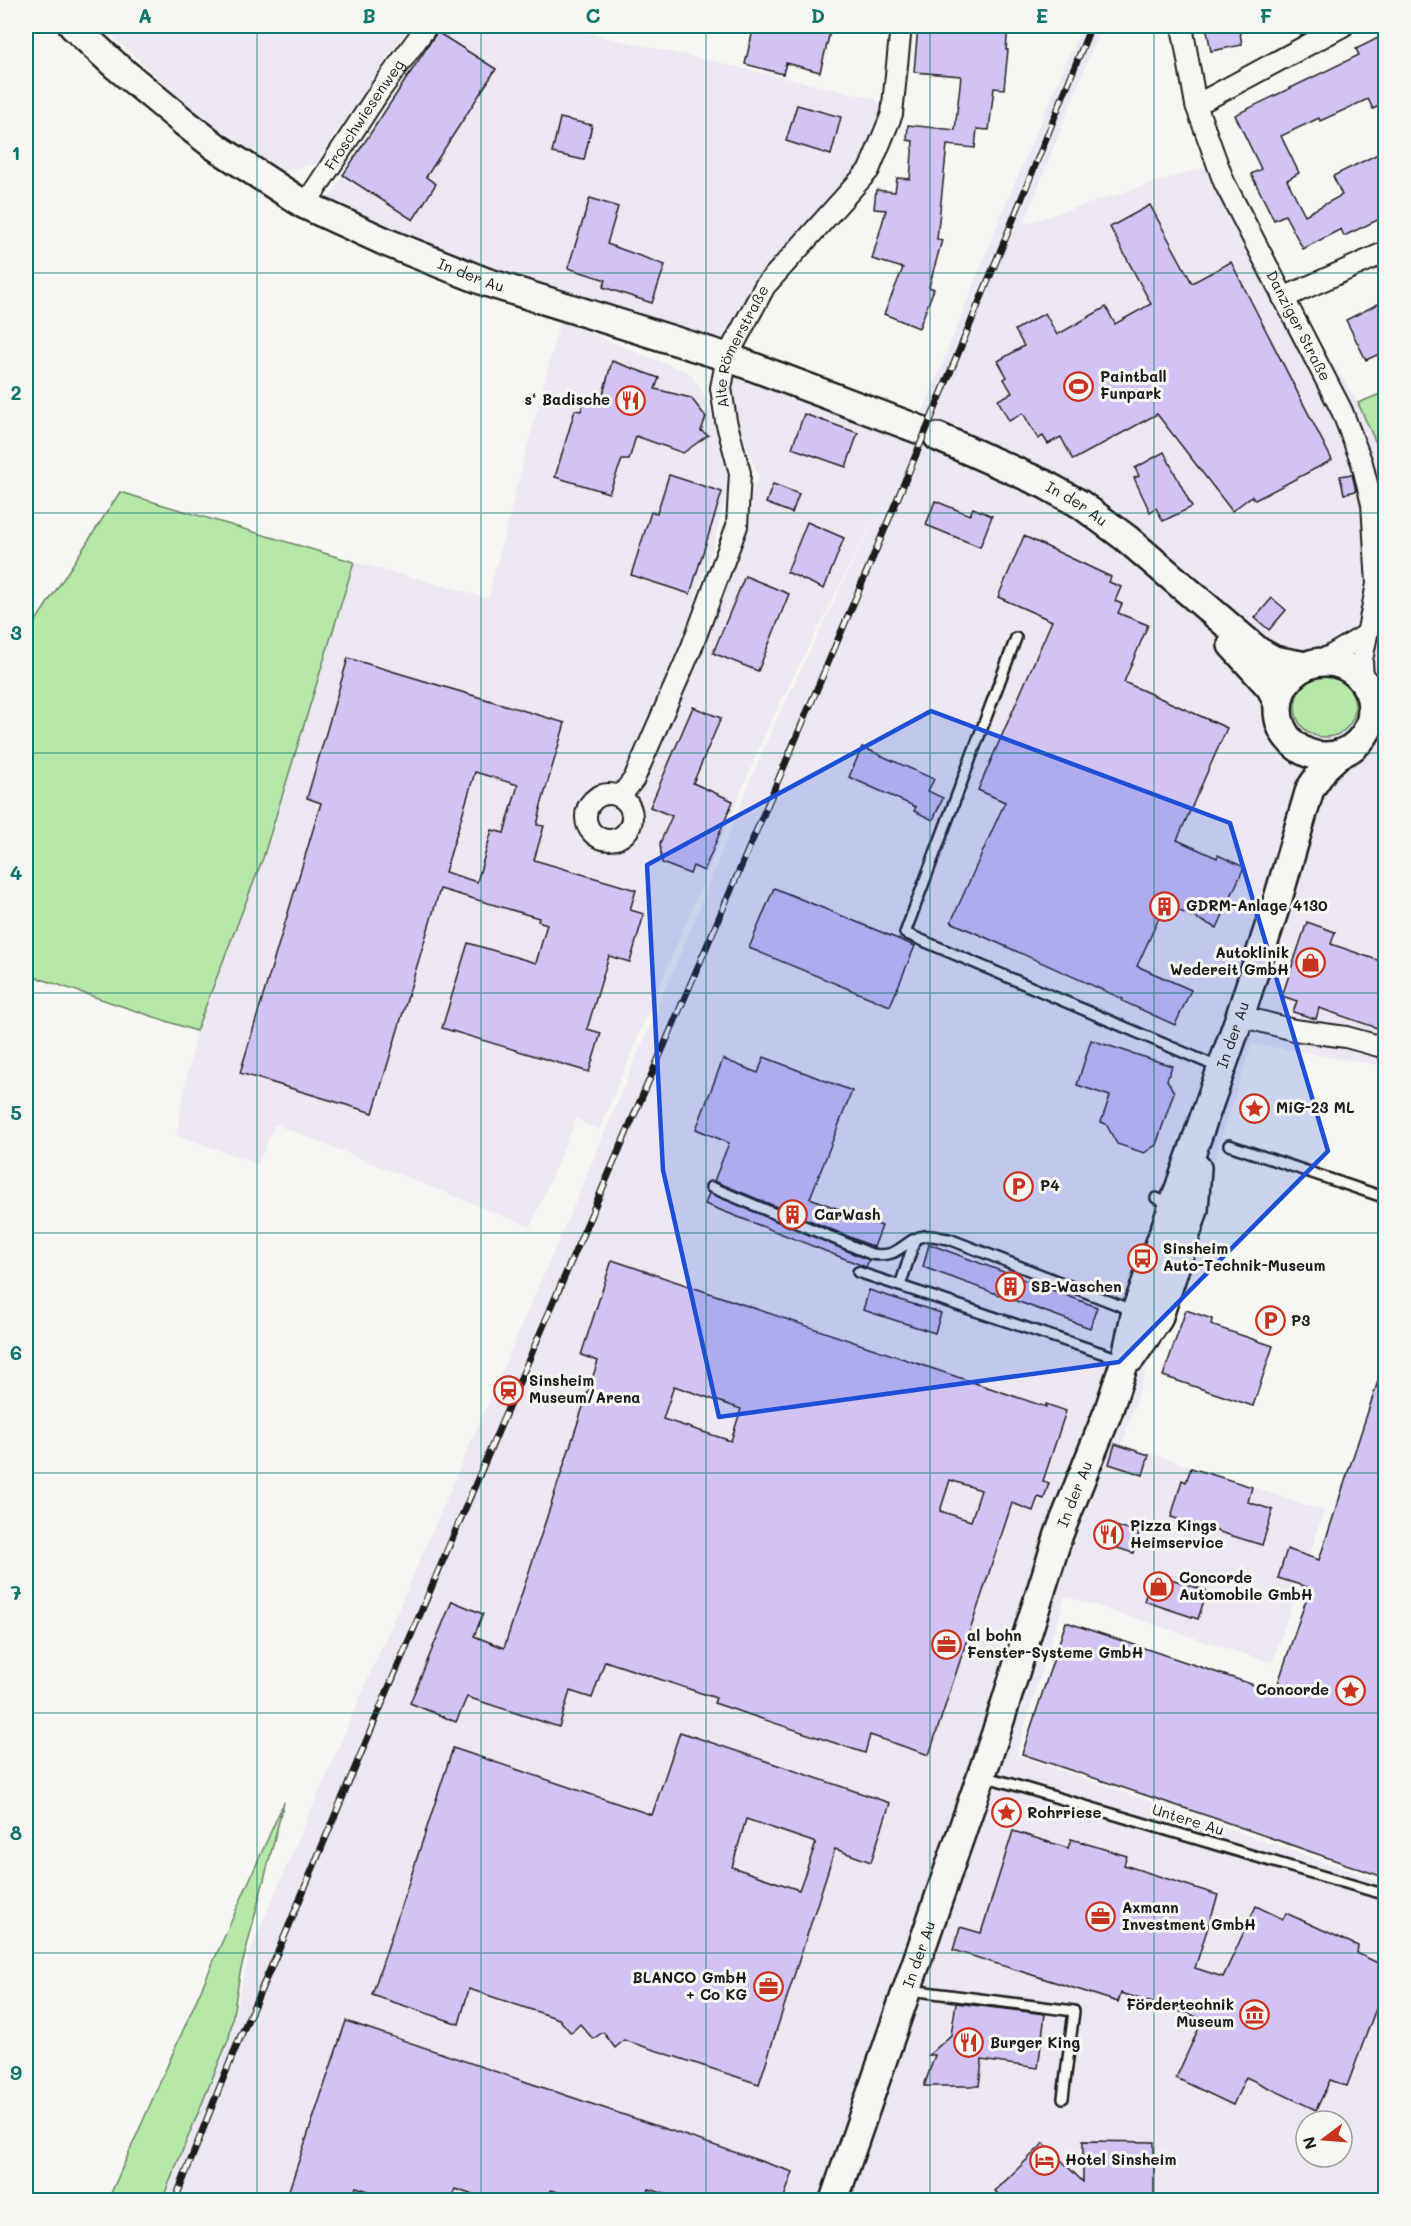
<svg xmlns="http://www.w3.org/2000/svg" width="1411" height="2226" font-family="Mali,sans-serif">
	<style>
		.built { fill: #ece7f3; fill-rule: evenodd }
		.green { fill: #b6e9a9; stroke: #698262; stroke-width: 1.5 }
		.building { fill: #d3c3f5; stroke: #1c1c1c; stroke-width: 1.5; fill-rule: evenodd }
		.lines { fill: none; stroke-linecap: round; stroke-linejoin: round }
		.lane-casing { stroke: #1c1c1c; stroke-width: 14 }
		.street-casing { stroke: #1c1c1c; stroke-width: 24 }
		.secondary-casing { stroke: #1c1c1c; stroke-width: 32 }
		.lane { stroke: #f6f6f2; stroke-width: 9 }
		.street { stroke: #f6f6f2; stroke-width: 20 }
		.secondary { stroke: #f6f6f2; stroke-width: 27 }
		.rail-casing { stroke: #1c1c1c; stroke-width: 7 }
		.rail { stroke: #f6f6f2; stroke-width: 4.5; stroke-dasharray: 14; stroke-linecap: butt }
		.marked { fill: #1d4ed8; fill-opacity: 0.2; stroke: #1d4ed8; stroke-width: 4.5; stroke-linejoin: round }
		.grid { fill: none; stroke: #0f766e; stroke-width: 1.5; stroke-opacity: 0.55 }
		.labels { text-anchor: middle; stroke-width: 6; stroke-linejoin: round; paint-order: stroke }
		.street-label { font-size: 15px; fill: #1c1c1c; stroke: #f6f6f2 }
		.poi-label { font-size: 15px; font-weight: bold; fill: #1c1c1c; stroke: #f6f6f2; text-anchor: start }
		.neatline { fill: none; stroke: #0f766e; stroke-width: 2 }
		.grid-label { font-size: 20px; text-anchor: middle; font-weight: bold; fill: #0f766e }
	</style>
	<rect width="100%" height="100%" fill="#f6f6f2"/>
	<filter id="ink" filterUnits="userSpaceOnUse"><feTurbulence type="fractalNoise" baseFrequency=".0167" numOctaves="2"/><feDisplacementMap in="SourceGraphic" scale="12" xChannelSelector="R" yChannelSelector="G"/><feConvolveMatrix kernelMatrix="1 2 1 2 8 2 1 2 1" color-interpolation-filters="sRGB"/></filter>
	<g filter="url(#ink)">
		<g class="built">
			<path d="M101 26H409L315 164 284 171 196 113Z"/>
			<path d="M437 26H557L873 98 892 114 869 170 765 286 727 357 917 428 1001 215 1082 26H1101L1024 224 1208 166 1358 403 1385 463 1386 1068 1373 1064 1252 1044 1122 1444 1324 1511 1272 1663 1065 1596 1016 1755 1385 1883V2200H162L229 2038 250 1951 577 1198 693 923 752 776 773 727 885 496 769 725 599 1130 576 1119 530 1227 275 1124 258 1164 176 1135 196 1031 263 858 354 562 488 598 560 321 691 374 705 397 731 476 715 540 675 659 759 477 735 416 734 383 727 357 486 282 329 198ZM1306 2121H1342V2157H1306Z"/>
		</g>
		<g class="green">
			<path d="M1385 392V463L1358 403Z"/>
			<path d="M120 492 354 562 263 858 196 1031 26 974V636Z"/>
			<circle cx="1325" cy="707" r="30"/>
			<path d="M284 1802 240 1973 229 2038 162 2200H108Z"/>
		</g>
		<g class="building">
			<path d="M754 26H820L831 28 820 72 786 63 783 74 745 64Z"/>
			<path d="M918 26H1008L1006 50H1008L1004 89 994 88 989 130 977 129 975 148 947 145 937 239 942 240 929 287 934 289 919 328 884 314 903 268 872 259 886 210 874 209 876 190 895 192 897 178 910 179 913 141 907 140 908 125 955 130 961 76 914 72Z"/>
			<path d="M1206 26H1239L1242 45 1211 51Z"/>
			<path d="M437 32 496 69 426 177 436 184 413 220 343 175Z"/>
			<path d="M1386 34V102L1373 109 1368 99 1320 121 1319 118 1281 136 1299 173 1287 180 1305 215 1342 195 1333 176 1386 150V216L1344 236 1341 229 1303 249 1285 215 1274 220 1251 174 1261 169 1235 115 1359 55 1356 49Z"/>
			<path d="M797 105 841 117 831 155 786 141Z"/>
			<path d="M560 118 592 125 584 160 552 153Z"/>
			<path d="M590 198 618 207 607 244 665 265 652 303 603 287 606 280 568 268Z"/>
			<path d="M1150 205 1192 283 1231 262 1332 460 1255 500 1252 496 1232 511 1157 414 1073 460 1061 437 1048 444 1043 436 1038 439 1023 413 1009 421 998 400 1012 393 1004 379 1007 377 998 361 1024 346 1015 330 1045 313 1057 335 1106 307 1115 324 1151 304 1110 227Z"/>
			<path d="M1386 300V351L1366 360 1346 320Z"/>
			<path d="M612 361 659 378 655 389 691 398 706 417 701 431 708 435 683 453 636 436 629 460H622L609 493 555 477 575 410 581 411 585 398H602Z"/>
			<path d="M804 414 858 433 846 467 792 448Z"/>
			<path d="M1164 452 1192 507 1163 521 1156 508 1150 512 1134 478 1139 476 1135 468Z"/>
			<path d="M1352 474 1356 491 1344 494 1340 476Z"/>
			<path d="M669 475 722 492 690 594 631 575 651 512 657 513Z"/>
			<path d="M773 484 799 494 792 513 766 503Z"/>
			<path d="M935 501 970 515 973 508 992 516 980 547 926 525Z"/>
			<path d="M807 522 844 538 824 589 787 572Z"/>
			<path d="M1024 536 1111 577 1109 582 1121 587 1115 601 1122 604 1118 613 1148 625 1124 682 1227 728 1177 840 1217 858 1218 855 1244 867 1217 928 1167 905 1166 908 1164 907 1137 966 1191 990 1175 1025 1122 1001 1123 999 951 922 1005 802 978 790 1052 621 998 597Z"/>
			<path d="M745 576 789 594 758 671 713 653Z"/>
			<path d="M1272 598 1286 610 1269 630 1255 618Z"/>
			<path d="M348 658 565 723 540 809H541L537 825 544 826 534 860 636 890 630 910 644 914 630 962 609 956 587 1029 601 1033 589 1072 442 1028 468 943 536 963 547 924 538 921 539 918 440 889 373 1113 240 1073 321 803 307 798ZM475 772 518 785 504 833 492 830 477 882 445 872Z"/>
			<path d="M693 707 721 718 693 783 733 801 704 871 693 866 690 874 662 863 660 843 672 816 650 807Z"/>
			<path d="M862 747 934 779 928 791 943 798 933 820 914 811 916 807 849 777Z"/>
			<path d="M774 888 915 946 890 1006 749 948Z"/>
			<path d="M1307 922 1335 932 1331 944 1386 963V1031L1319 1008 1316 1019 1293 1012 1297 1001 1282 996Z"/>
			<path d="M1091 1040 1172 1066 1167 1080 1174 1092 1156 1145 1144 1153 1117 1144 1106 1124 1101 1122 1110 1096 1077 1085Z"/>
			<path d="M764 1057 852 1091 810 1198 882 1226 874 1247 714 1181 729 1143 696 1129 723 1059 758 1073Z"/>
			<path d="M709 1193 869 1260 866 1267 705 1204Z"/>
			<path d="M929 1244 1097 1307 1090 1328 923 1267Z"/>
			<path d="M612 1260 1046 1407V1404L1066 1411 1043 1481 1049 1483 1044 1499 1038 1497 1033 1511 1012 1503 929 1755 870 1735 865 1753 714 1703 716 1698 605 1661 592 1698 570 1691 559 1727 467 1697 456 1722 410 1703 452 1601 483 1614 474 1636 504 1648 598 1361 581 1355ZM674 1386 741 1409 731 1441 663 1419ZM950 1480 981 1490 971 1521 940 1511Z"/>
			<path d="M869 1290 941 1313 935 1333 863 1310Z"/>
			<path d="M1186 1310 1212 1319 1211 1325 1273 1346 1253 1406 1163 1376Z"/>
			<path d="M1382 1369 1386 1370V1878L1214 1818 1022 1754 1066 1622 1275 1692 1310 1588 1278 1578 1287 1549 1319 1560Z"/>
			<path d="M1115 1444 1149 1455 1143 1475 1109 1464Z"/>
			<path d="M1191 1468 1252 1487 1248 1502 1273 1510 1262 1545 1171 1517 1182 1480 1186 1482Z"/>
			<path d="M1105 1523 1139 1533 1133 1553 1099 1542Z"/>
			<path d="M1153 1573 1207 1591 1198 1619 1144 1601Z"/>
			<path d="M680 1732 890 1803 871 1862 835 1849 759 2084 624 2040 615 2048 603 2032 593 2039 580 2024 571 2033 559 2019 469 1989 459 2024 372 1995 453 1748 652 1815ZM746 1819 816 1843 799 1890 732 1867Z"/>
			<path d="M1013 1831 1068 1848 1071 1839 1127 1856 1124 1865 1218 1895 1195 1968 1223 1977 1256 1906 1283 1919 1286 1913 1358 1946 1357 1953 1386 1967V1982L1347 2086 1330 2080 1316 2110 1246 2077 1233 2105 1176 2078 1203 2019 1121 1993 1118 2002 953 1950 960 1927 981 1933Z"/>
			<path d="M956 2003 1045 2014 1038 2068 982 2060 979 2086H924L935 2055H929L951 2035Z"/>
			<path d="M346 2021 793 2172 783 2200H683L649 2189 645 2200H583L551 2190 547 2200H488L455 2189 451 2200H396L356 2187 351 2200H299L287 2196Z"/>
			<path d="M1083 2141 1154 2142V2200H1004L995 2191 1044 2143 1083 2182Z"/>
		</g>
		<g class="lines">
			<defs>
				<g id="lane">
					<path d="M1016 638 905 933 1220 1068"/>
					<path d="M1229 1145 1386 1198"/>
					<path d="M711 1187 871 1254C902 1259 902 1239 925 1236 932 1235 941 1238 949 1239L1134 1311"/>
					<path d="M1156 1198 1171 1204"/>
					<path d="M858 1272 1123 1360"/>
					<path d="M900 1286 915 1239"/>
					<path d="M984 1776 1386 1895"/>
					<path d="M910 1990 1074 2011 1063 2098"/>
				</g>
				<g id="street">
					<path id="s1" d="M1182 26 1196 105 1224 182 1342 411 1362 463 1372 504 1377 584 1362 660 1363 680"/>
					<path d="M1196 105 1343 26"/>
					<path id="s2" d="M305 205 381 89 427 26"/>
					<path d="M1283 298 1386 252"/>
					<path d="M1320 662 1367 634"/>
					<path d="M1368 689 1377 692 1386 691"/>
					<path d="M1368 729 1386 719"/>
					<circle cx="609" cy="817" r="23"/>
					<path id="s3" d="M620 797 634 779 691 649 737 526 740 473 726 421 721 388 727 357 765 286 869 170 892 114 901 26"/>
					<path d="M1240 1016 1294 1030 1346 1037 1386 1048"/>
				</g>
				<g id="secondary">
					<path id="s4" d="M73 26 115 65 185 123 216 147 305 205 388 243 486 282 727 357 918 429"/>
					<path id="s5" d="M938 437 1044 484 1080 504 1126 538 1258 651 1274 660 1306 666"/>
					<path d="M1232 645 1271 688 1278 704"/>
					<circle cx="1325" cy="709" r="47"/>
					<path d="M1131 1358 1158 1319 1194 1210 1197 1168"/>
					<path id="s6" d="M834 2200 995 1736 1059 1534 1108 1412 1125 1361 1136 1311 1240 1016 1277 902 1310 789 1325 767 1339 754"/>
				</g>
			</defs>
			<use href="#lane" class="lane-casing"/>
			<use href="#street" class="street-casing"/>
			<use href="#secondary" class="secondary-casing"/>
			<use href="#lane" class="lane"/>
			<use href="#street" class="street"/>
			<use href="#secondary" class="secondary"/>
			<defs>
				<path id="rail" d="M175 2200C194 2153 212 2105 232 2057 251 2010 274 1963 293 1916 555 1284 839 661 1091 26"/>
			</defs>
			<use href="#rail" class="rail-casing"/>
			<use href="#rail" class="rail"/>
		</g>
	</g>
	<path class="marked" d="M931 711 1230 823 1328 1151 1119 1362 719 1417 663 1170 647 865Z"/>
	<path class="grid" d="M257 26V2200M481 26V2200M706 26V2200M930 26V2200M1154 26V2200M26 273H1386M26 513H1386M26 753H1386M26 993H1386M26 1233H1386M26 1473H1386M26 1713H1386M26 1953H1386"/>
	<defs>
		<symbol id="stadium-ring" viewBox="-11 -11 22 22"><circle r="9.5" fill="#f6f6f2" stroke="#c8321e" stroke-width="1.5"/><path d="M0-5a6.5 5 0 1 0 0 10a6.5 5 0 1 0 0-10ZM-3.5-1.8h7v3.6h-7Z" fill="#c8321e"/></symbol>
		<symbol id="restaurant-ring" viewBox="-11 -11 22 22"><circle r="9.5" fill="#f6f6f2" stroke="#c8321e" stroke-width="1.5"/><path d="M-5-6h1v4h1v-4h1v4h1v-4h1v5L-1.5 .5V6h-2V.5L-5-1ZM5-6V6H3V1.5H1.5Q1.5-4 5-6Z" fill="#c8321e"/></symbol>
		<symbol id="building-ring" viewBox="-11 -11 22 22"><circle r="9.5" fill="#f6f6f2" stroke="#c8321e" stroke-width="1.5"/><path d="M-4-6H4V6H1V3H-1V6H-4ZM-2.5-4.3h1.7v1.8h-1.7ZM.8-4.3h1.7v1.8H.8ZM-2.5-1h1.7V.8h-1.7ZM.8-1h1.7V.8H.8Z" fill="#c8321e"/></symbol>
		<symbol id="shop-ring" viewBox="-11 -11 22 22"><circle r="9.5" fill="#f6f6f2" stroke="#c8321e" stroke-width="1.5"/><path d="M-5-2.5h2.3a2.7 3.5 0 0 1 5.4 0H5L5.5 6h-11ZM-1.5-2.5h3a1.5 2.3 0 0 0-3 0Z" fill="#c8321e"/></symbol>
		<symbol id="sight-ring" viewBox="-11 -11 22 22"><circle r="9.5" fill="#f6f6f2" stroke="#c8321e" stroke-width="1.5"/><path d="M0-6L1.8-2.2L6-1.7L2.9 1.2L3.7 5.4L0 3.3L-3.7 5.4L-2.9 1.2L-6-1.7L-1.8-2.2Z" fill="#c8321e"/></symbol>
		<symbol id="parking-ring" viewBox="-11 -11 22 22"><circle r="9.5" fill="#f6f6f2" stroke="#c8321e" stroke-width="1.5"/><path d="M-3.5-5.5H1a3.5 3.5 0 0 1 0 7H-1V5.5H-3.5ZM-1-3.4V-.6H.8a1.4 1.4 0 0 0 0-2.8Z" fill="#c8321e"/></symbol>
		<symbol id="bus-ring" viewBox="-11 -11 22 22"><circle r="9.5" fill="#f6f6f2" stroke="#c8321e" stroke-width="1.5"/><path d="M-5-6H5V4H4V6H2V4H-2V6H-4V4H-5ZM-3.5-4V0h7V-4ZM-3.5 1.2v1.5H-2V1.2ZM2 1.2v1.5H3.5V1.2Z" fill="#c8321e"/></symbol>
		<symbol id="station-ring" viewBox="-11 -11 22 22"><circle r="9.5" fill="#f6f6f2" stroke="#c8321e" stroke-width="1.5"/><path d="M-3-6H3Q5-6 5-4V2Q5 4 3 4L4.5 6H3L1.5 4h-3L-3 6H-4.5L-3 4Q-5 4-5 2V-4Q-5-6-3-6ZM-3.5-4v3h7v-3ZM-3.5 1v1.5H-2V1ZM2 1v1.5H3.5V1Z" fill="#c8321e"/></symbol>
		<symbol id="office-ring" viewBox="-11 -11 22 22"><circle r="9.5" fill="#f6f6f2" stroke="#c8321e" stroke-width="1.5"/><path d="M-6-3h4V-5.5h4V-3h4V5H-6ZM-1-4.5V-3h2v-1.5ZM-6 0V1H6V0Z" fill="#c8321e"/></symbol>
		<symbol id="museum-ring" viewBox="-11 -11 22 22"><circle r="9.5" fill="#f6f6f2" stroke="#c8321e" stroke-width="1.5"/><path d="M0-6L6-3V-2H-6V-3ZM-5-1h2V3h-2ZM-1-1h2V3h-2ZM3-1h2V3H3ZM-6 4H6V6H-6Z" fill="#c8321e"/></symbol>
		<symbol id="hotel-ring" viewBox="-11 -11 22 22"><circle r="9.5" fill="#f6f6f2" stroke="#c8321e" stroke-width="1.5"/><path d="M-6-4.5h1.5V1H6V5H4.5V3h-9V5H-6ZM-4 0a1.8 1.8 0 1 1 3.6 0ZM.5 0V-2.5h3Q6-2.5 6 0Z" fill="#c8321e"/></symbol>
	</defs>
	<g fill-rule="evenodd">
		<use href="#stadium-ring" x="1062" y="370" width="33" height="33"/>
		<use href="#restaurant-ring" x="614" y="384" width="33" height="33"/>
		<use href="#building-ring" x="1148" y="890" width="33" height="33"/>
		<use href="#shop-ring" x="1294" y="946" width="33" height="33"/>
		<use href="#sight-ring" x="1238" y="1092" width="33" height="33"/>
		<use href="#parking-ring" x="1002" y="1170" width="33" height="33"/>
		<use href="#building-ring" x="776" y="1198" width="33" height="33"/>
		<use href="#bus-ring" x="1126" y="1242" width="33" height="33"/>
		<use href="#building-ring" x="994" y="1270" width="33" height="33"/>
		<use href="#parking-ring" x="1254" y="1304" width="33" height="33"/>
		<use href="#station-ring" x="492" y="1374" width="33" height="33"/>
		<use href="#restaurant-ring" x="1092" y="1518" width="33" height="33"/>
		<use href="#shop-ring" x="1142" y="1570" width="33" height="33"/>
		<use href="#office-ring" x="930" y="1628" width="33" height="33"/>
		<use href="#sight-ring" x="1334" y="1674" width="33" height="33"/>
		<use href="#sight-ring" x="990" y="1796" width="33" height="33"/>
		<use href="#office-ring" x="1084" y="1900" width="33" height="33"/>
		<use href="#office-ring" x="752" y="1970" width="33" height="33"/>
		<use href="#museum-ring" x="1238" y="1998" width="33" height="33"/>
		<use href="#restaurant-ring" x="952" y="2026" width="33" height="33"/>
		<use href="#hotel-ring" x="1028" y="2144" width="33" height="33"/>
	</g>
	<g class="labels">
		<g class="street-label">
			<text dy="5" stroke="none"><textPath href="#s2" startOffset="108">Froschwiesenweg</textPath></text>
			<text dy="5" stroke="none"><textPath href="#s4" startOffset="474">In der Au</textPath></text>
			<text dy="5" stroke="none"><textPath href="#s1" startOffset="324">Danziger Straße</textPath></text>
			<text dy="5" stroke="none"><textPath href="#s3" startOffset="482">Alte Römerstraße</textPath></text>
			<text dy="5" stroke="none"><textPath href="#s5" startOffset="154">In der Au</textPath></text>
			<text dy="5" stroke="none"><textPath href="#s6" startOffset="1232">In der Au</textPath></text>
			<text dy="5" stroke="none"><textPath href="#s6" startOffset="746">In der Au</textPath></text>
			<text transform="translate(1188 1820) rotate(17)" y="5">Untere Au</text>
			<text dy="5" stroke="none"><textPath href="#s6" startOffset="260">In der Au</textPath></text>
		</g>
		<g class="poi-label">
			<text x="1100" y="382">Paintball<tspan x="1100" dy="17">Funpark</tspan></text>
			<text x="610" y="405" text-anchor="end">s‘ Badische</text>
			<text x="1186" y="911">GDRM-Anlage 4130</text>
			<text x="1289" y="958" text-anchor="end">Autoklinik<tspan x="1289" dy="17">Wedereit GmbH</tspan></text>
			<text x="1276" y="1113">MiG-23 ML</text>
			<text x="1040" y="1191">P4</text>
			<text x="814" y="1220">CarWash</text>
			<text x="1163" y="1254">Sinsheim<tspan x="1163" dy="17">Auto-Technik-Museum</tspan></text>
			<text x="1031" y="1292">SB-Waschen</text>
			<text x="1291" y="1326">P3</text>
			<text x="529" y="1386">Sinsheim<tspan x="529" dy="17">Museum/Arena</tspan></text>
			<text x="1130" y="1531">Pizza Kings<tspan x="1130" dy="17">Heimservice</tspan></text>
			<text x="1179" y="1583">Concorde<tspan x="1179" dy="17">Automobile GmbH</tspan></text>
			<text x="967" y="1641">al bohn<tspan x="967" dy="17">Fenster-Systeme GmbH</tspan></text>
			<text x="1329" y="1695" text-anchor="end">Concorde</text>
			<text x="1027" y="1818">Rohrriese</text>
			<text x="1122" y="1913">Axmann<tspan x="1122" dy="17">Investment GmbH</tspan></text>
			<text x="747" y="1983" text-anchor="end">BLANCO GmbH<tspan x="747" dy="17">+ Co KG</tspan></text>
			<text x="1234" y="2010" text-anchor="end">Fördertechnik<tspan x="1234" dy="17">Museum</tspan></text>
			<text x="990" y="2048">Burger King</text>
			<text x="1065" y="2165">Hotel Sinsheim</text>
		</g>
	</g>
	<rect width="1411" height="2226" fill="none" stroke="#f6f6f2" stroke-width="66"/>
	<g transform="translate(1324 2139) rotate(254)"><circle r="28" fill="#f6f6f2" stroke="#9f9f9c" stroke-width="1.5"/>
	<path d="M0-4.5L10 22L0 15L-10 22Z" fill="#c8321e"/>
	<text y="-9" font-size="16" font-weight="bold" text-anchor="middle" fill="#1c1c1c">N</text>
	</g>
	<rect x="33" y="33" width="1345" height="2160" class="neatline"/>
	<g class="grid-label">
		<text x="145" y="23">A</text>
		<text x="369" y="23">B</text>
		<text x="593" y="23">C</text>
		<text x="818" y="23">D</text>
		<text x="1042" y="23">E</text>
		<text x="1266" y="23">F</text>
		<text x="16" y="160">1</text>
		<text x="16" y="400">2</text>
		<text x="16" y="640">3</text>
		<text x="16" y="880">4</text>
		<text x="16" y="1120">5</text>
		<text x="16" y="1360">6</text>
		<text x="16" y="1600">7</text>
		<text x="16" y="1840">8</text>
		<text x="16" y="2080">9</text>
	</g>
</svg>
